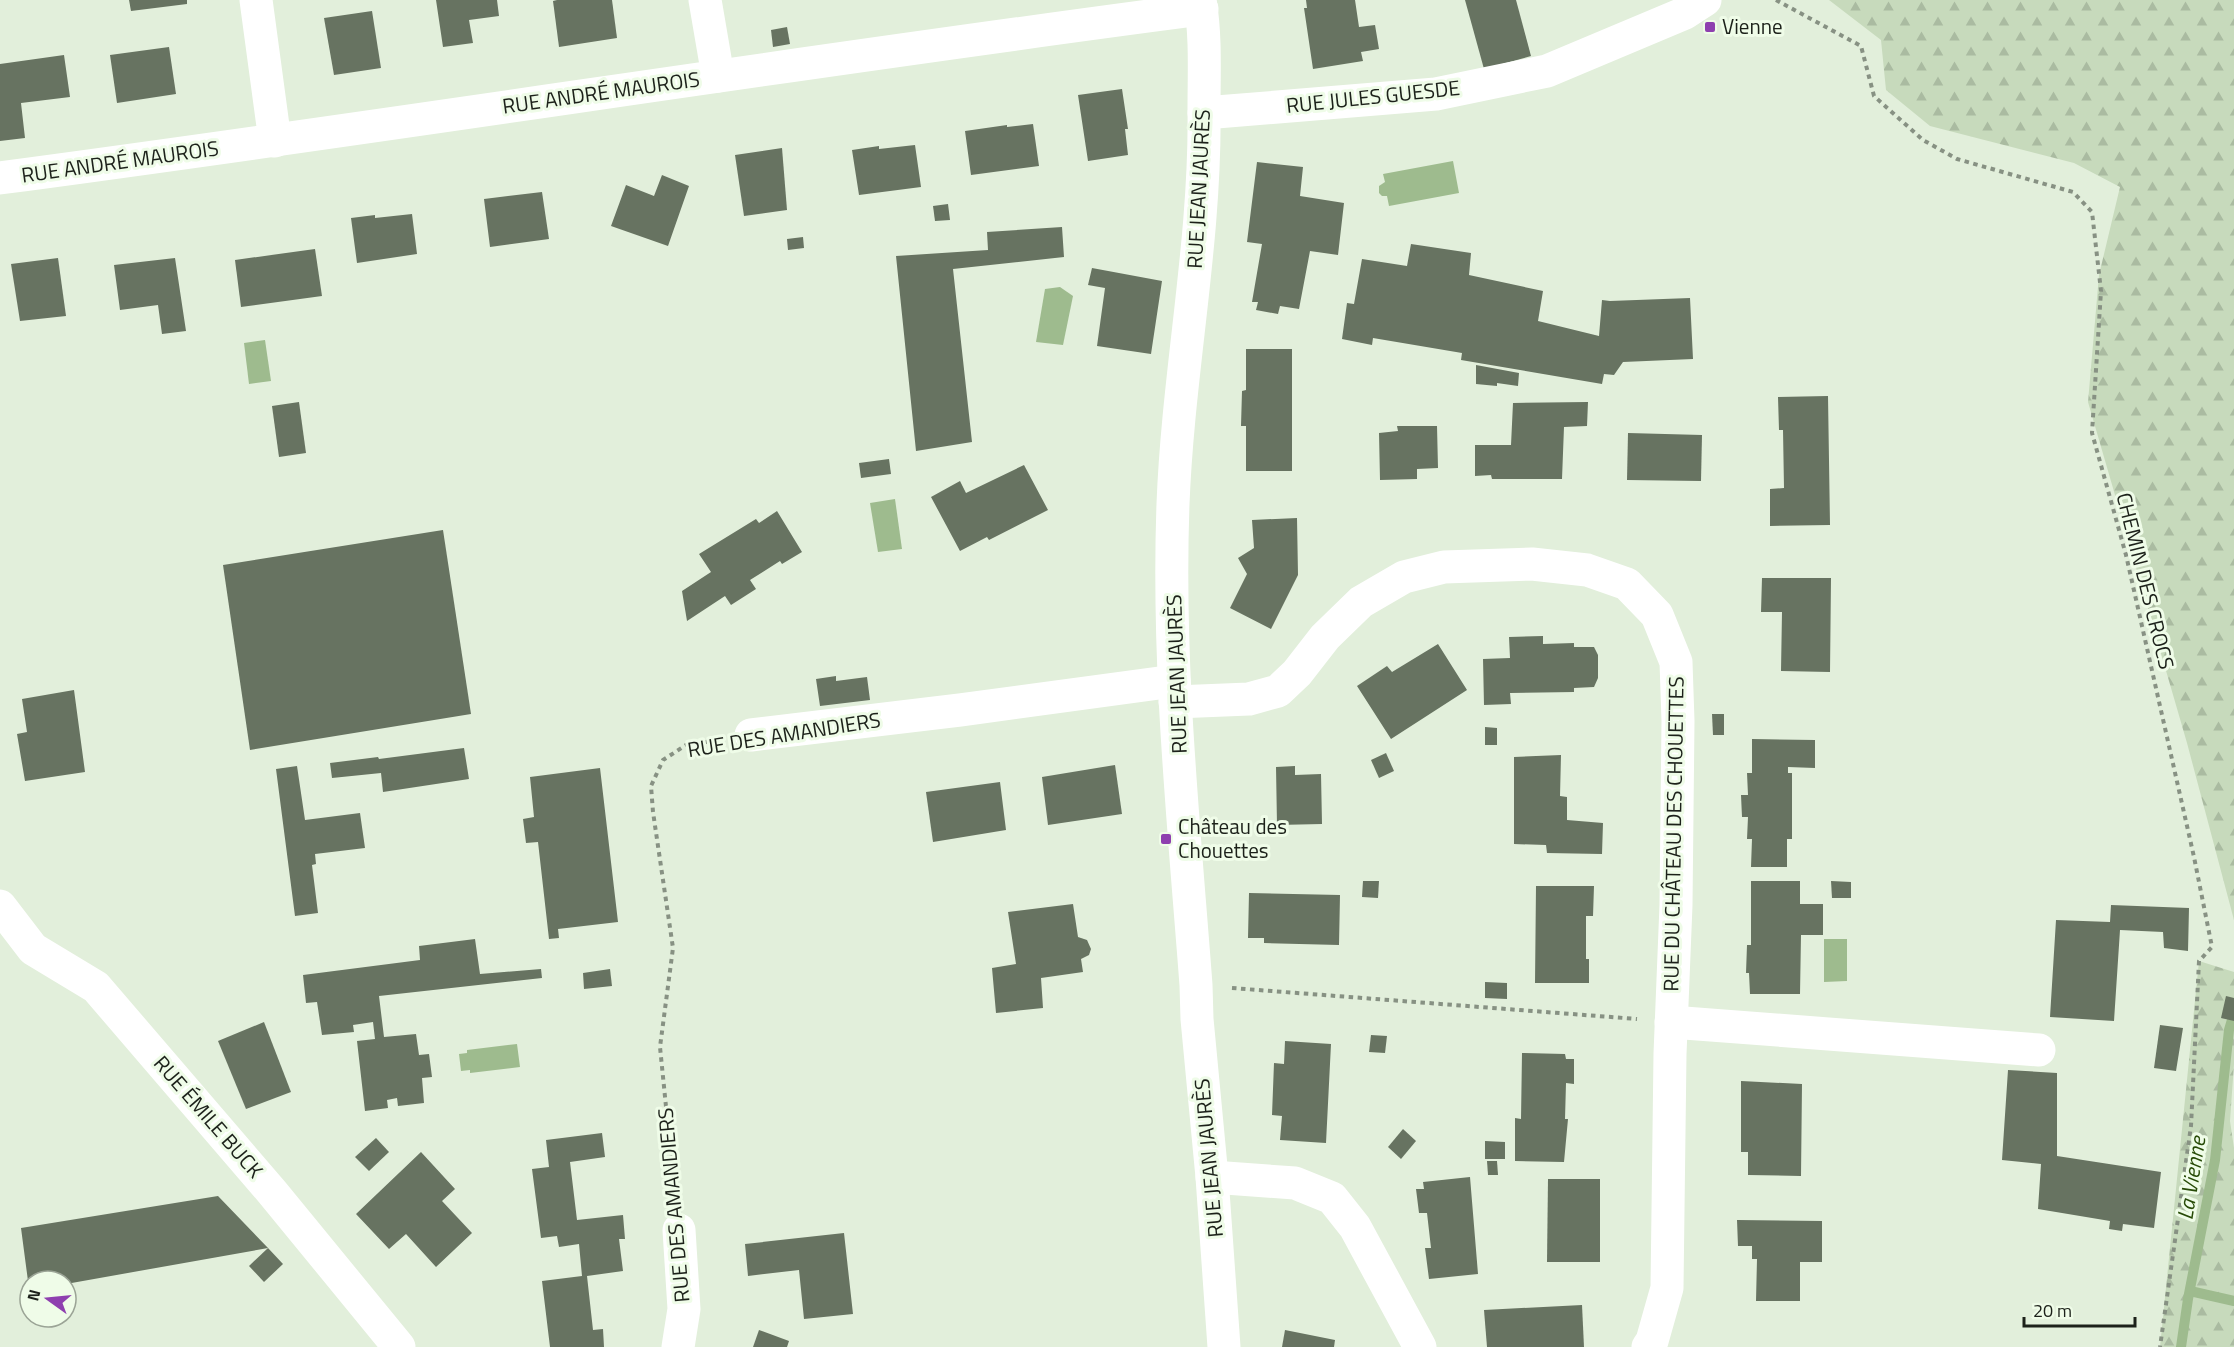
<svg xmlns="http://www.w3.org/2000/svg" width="2234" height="1347" font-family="'Titillium Web',sans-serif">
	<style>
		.forest { fill: url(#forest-firs) }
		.water { fill: #9ebb8e }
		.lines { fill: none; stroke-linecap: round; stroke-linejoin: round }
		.stream { stroke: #9ebb8e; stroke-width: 10 }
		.building { fill: #677361 }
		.path { stroke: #879183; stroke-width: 4; stroke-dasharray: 4.5 4.5; stroke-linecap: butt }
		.minor { stroke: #fff; stroke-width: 33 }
		.poi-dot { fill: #8e3faf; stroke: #effce8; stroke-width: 2 }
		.labels { text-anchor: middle; stroke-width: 6; stroke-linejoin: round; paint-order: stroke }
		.poi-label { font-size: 21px; fill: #1c211a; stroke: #effce8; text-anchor: start }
		.street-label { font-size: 21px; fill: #1c211a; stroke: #effce8 }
		.water-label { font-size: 22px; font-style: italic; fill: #274b07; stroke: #effce8 }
	</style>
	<defs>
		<pattern id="forest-firs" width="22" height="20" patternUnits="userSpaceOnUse" patternTransform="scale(1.5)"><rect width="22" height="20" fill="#c7dabc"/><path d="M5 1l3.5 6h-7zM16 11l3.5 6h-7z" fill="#aabba1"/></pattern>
	</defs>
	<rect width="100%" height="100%" fill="#e2efdb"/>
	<g class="forest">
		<path d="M1829 0H2234V920L2187 743 2088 402 2099 275 2120 187 2074 163 1930 126 1886 90 1881 40Z"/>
		<path d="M2199 961 2234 972V1064L2230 1121 2234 1148V1347H2160Z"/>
	</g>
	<g class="water">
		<path d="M1453 161 1459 193 1389 206 1387 196H1382L1379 193V186L1385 182 1383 174Z"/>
		<path d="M1060 287 1073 296 1063 345 1036 342 1045 289Z"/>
		<path d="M265 340 271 381 249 384 244 343Z"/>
		<path d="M895 499 902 549 878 552 870 503Z"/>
		<path d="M1824 939H1847V981L1824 982Z"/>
		<path d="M517 1044 520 1067 470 1073V1070L461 1071 459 1054 467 1053V1050Z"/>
	</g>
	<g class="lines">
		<g class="stream">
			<path d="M2190 1291 2234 1301"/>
			<path d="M2181 1347 2188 1299 2215 1160 2229 1030 2234 1013"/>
		</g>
	</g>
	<g class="building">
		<path d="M129 0H187V4L131 11Z"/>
		<path d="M436 0H497L499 16 469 20 473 43 443 47Z"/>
		<path d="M557 0H612L617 38 559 47 553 1Z"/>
		<path d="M1306 0H1355L1359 27 1375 25 1379 49 1361 52 1363 61 1313 69 1304 8H1307Z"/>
		<path d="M1465 0H1516L1531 56 1484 69Z"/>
		<path d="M372 11 381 68 334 75 324 18Z"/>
		<path d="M787 27 790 44 773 47 771 30Z"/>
		<path d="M169 47 176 94 117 103 110 55Z"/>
		<path d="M64 55 70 97 21 103 25 138 0 141V64Z"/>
		<path d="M1122 89 1128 129H1125L1128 155 1088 161 1078 95Z"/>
		<path d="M1033 124 1039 166 971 175 965 131 1007 125V127Z"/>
		<path d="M915 145 921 187 859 195 852 150 879 146V149Z"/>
		<path d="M782 148 787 210 744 216 735 155Z"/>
		<path d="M1257 162 1303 167 1300 196 1344 203 1338 255 1310 251 1299 309 1280 306 1278 314 1256 310 1258 302H1252L1262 244 1247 242Z"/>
		<path d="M662 175 689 186 668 246 611 226 626 185 654 196Z"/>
		<path d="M542 192 549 239 490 247 484 199Z"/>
		<path d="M948 204 950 220 935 221 933 206Z"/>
		<path d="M412 214 417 254 357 263 351 218 375 215V218Z"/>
		<path d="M1062 227 1064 257 953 269 972 442 916 451 896 256 988 250 987 232Z"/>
		<path d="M803 237 804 248 788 250 787 239Z"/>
		<path d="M1411 244 1471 253 1469 275 1543 291 1538 321 1599 336 1602 300 1610 301 1690 298 1693 359 1623 362 1614 375 1604 374 1602 384 1461 360 1462 353 1373 338 1372 345 1342 339 1347 303 1354 304 1362 259 1407 266Z"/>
		<path d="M315 249 322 296 241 307 235 260Z"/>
		<path d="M58 258 66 316 20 321 11 264Z"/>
		<path d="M175 258 186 331 162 334 158 305 120 310 114 265Z"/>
		<path d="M1092 268 1162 281 1151 354 1097 346 1105 288 1088 285Z"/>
		<path d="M1246 349H1292V471H1246V426H1241L1242 391 1246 390Z"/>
		<path d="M1476 365 1519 373 1518 386 1497 383V386L1476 384Z"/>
		<path d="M1828 396 1830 525 1770 526V489L1784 488 1783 430H1779L1778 397Z"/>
		<path d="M299 402 306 453 279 457 272 406Z"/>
		<path d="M1588 402 1587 426 1564 427 1562 479H1492L1491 475 1475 476V445H1511L1513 403Z"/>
		<path d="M1397 426H1437L1438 468 1417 469V479L1380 480 1379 433 1398 431Z"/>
		<path d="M1628 433 1702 435 1701 481 1627 480Z"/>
		<path d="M889 459 891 474 861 478 859 463Z"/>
		<path d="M1024 465 1048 510 989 540 987 537 960 551 931 497 960 481 966 493Z"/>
		<path d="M777 511 802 552 782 564 780 561 750 580 756 589 731 605 725 596 687 621 682 591 711 572 699 554 756 519 759 523Z"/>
		<path d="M1297 518 1298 575 1271 629 1230 608 1247 574 1238 558 1254 548 1252 520Z"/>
		<path d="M443 530 471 714 250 750 223 565Z"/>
		<path d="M1762 578H1831L1830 672 1781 671 1782 612H1761Z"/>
		<path d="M1543 636V644L1574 643V647H1594L1598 655V678L1594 687 1574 688V692L1510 693 1511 704 1484 705 1483 659 1510 658 1509 637Z"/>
		<path d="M1438 644 1467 690 1391 739 1357 686 1387 666 1392 672Z"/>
		<path d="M836 676V681L867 677 870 700 820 706 816 679Z"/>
		<path d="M74 690 85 772 25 781 17 734 27 732 22 699Z"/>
		<path d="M1712 714H1724V735H1713Z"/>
		<path d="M1485 727 1497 728V745H1485Z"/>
		<path d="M1752 739 1815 740V768L1788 767V773H1792V839H1787V867H1751L1752 839H1747L1748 817H1742L1741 795H1748L1747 773H1752Z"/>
		<path d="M464 748 469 779 383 792 381 773 332 778 330 763 378 757 379 759Z"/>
		<path d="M1386 753 1394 771 1379 778 1371 760Z"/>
		<path d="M1561 755 1560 796 1567 797V820L1603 823 1602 854 1547 853 1546 845 1514 844V757Z"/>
		<path d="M1115 765 1122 814 1048 825 1042 777Z"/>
		<path d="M297 766 305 820 360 813 365 848 315 854 316 864 312 865 318 913 295 916 276 769Z"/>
		<path d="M1295 766V775L1321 774 1322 824 1277 825 1276 767Z"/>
		<path d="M600 768 618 922 558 929 559 938 549 939 538 842 526 843 523 819 534 817 530 777Z"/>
		<path d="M1000 782 1006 830 933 842 926 792Z"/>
		<path d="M1363 881H1379L1378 898 1362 897Z"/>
		<path d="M1751 881H1800V904H1823V935H1801L1800 994H1750L1749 973H1746L1747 945H1751Z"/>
		<path d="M1831 881 1851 882V898H1832Z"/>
		<path d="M1536 886H1594L1593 916H1586V959H1589V983H1535Z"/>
		<path d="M1249 893 1340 895 1339 945 1264 943V938H1248Z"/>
		<path d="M1073 904 1078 937 1087 940 1091 949 1089 955 1081 959 1083 972 1041 978 1043 1008 996 1013 992 968 1016 964 1008 912Z"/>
		<path d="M2111 905 2189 908 2188 951 2164 948 2163 932 2120 930 2114 1021 2050 1017 2056 920 2110 922Z"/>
		<path d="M475 939 480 974 541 969 542 978 379 996 384 1037 416 1034 419 1055 429 1054 432 1077 422 1078 424 1103 398 1106 397 1098 387 1100 388 1108 365 1111 357 1041 375 1039 373 1022 353 1025 354 1032 322 1035 317 1002 306 1003 303 975 420 960 419 946Z"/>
		<path d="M610 969 612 986 584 989 583 973Z"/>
		<path d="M1485 982 1507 983V999L1485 998Z"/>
		<path d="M2226 996 2234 998V1021L2221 1018Z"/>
		<path d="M264 1022 291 1092 246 1109 218 1041Z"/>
		<path d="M2160 1025 2183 1028 2176 1071 2154 1068Z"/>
		<path d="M1371 1035 1387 1036 1385 1053 1369 1052Z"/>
		<path d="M1285 1041 1331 1044 1326 1143 1280 1140 1282 1116 1272 1115 1274 1063 1284 1064Z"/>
		<path d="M1522 1053 1565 1054 1566 1059H1574V1084L1566 1083 1565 1119H1568L1564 1162 1515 1161V1118L1521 1119Z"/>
		<path d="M2008 1070 2057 1073V1156L2161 1172 2154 1228 2123 1224 2122 1231 2109 1229 2110 1221 2038 1209 2041 1164 2002 1160Z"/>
		<path d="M1741 1081 1802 1084 1801 1176 1748 1175V1152H1741Z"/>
		<path d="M1403 1129 1416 1141 1401 1159 1388 1147Z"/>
		<path d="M602 1133 605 1157 570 1162 577 1220 623 1215 625 1239H619L623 1271 587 1276 593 1330 603 1329 604 1347H550L542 1281 582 1276 579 1244 559 1247 557 1236 541 1238 532 1169 549 1167 546 1140Z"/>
		<path d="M376 1138 389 1152 369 1171 355 1157Z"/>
		<path d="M1485 1141 1505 1142V1159H1485Z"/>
		<path d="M421 1152 455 1189 442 1201 472 1233 436 1267 406 1234 389 1249 356 1214Z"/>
		<path d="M1487 1161H1497L1498 1175H1488Z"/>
		<path d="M1470 1177 1478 1274 1429 1279 1425 1248H1431L1427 1213H1419L1416 1189H1424L1423 1182Z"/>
		<path d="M1548 1179H1600V1262H1547Z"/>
		<path d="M218 1196 268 1248 66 1284V1281H28L21 1228Z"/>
		<path d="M1737 1220 1822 1221V1262H1800V1301H1756L1757 1259H1752V1246H1738Z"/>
		<path d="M844 1233 853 1314 804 1319 799 1270 748 1276 745 1244Z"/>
		<path d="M268 1248 283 1264 264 1282 249 1266Z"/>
		<path d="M1582 1305 1584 1347H1487L1484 1310Z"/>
		<path d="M759 1330 789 1341 787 1347H753Z"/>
		<path d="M1285 1330 1335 1340 1334 1347H1282Z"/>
	</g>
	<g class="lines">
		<g class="path">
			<path d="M1776 0 1861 46 1874 96 1923 140 1957 159 2073 192 2092 212 2101 291 2092 433 2126 555 2194 857 2212 947 2199 961 2191 1126 2160 1347"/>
			<path d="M1232 988 1637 1019"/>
			<path d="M675 1196 660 1047 673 948 653 812 651 786 663 760 686 745 718 740"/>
		</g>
		<g class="minor">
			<path d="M256 0 275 141"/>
			<path d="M705 0 718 76"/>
			<path d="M1200 0C1206 37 1204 72 1204 109 1206 241 1178 372 1173 504 1167 665 1184 825 1196 985L1197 1019 1212 1177 1224 1347"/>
			<path d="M1204 113 1436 94 1547 71 1685 13 1705 0"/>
			<path d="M0 178C401 125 801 61 1202 9"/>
			<path d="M1175 702 1249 699 1278 691 1297 673 1325 637 1361 602 1404 577 1444 567 1532 564 1587 570 1627 584 1657 615 1676 662 1678 721 1676 905 1670 1054 1667 1288 1652 1341 1648 1347"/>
			<path d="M751 735 960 710 1174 681"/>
			<path d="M0 906 33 949 96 987 272 1192 399 1347"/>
			<path d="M1671 1022 2039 1050"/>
			<path d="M1212 1177 1295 1183 1332 1198 1355 1227 1420 1347"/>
			<path d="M678 1347 684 1309 679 1230"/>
		</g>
	</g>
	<g class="poi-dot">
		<rect x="1704" y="21" width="12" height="12" rx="3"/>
		<rect x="1160" y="833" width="12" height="12" rx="3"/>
	</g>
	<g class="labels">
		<g class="poi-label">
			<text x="1722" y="34">Vienne</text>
			<text x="1178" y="834">Château des<tspan x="1178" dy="24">Chouettes</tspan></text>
		</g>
		<g class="street-label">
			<text transform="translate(601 93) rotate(-8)" y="7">RUE ANDRÉ MAUROIS</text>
			<text transform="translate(1373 97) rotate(-6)" y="7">RUE JULES GUESDE</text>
			<text transform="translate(120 162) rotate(-8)" y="7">RUE ANDRÉ MAUROIS</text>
			<text transform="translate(1199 189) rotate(-87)" y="7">RUE JEAN JAURÈS</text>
			<text transform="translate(2145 581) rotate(76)" y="7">CHEMIN DES CROCS</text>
			<text transform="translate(1177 674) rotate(-92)" y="7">RUE JEAN JAURÈS</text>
			<text transform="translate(784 735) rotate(-9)" y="7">RUE DES AMANDIERS</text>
			<text transform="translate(1674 834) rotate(-89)" y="7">RUE DU CHÂTEAU DES CHOUETTES</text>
			<text transform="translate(208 1117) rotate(49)" y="7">RUE ÉMILE BUCK</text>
			<text transform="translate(1209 1158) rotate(-95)" y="7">RUE JEAN JAURÈS</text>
			<text transform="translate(674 1205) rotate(-95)" y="7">RUE DES AMANDIERS</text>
		</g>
		<g class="water-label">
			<text transform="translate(2191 1178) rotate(-81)" y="8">La Vienne</text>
		</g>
	</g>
	<g transform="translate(48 1299) rotate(285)"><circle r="28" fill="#effce8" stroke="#9ba496" stroke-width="1.5"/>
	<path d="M0-4.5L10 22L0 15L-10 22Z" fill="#8e3faf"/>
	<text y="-9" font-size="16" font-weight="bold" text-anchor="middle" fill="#1c211a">N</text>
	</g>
	<path d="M2024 1317v9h111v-9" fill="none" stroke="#1c211a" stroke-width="3"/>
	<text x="2033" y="1317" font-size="18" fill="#1c211a" stroke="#effce8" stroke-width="4.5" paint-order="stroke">20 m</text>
</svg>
